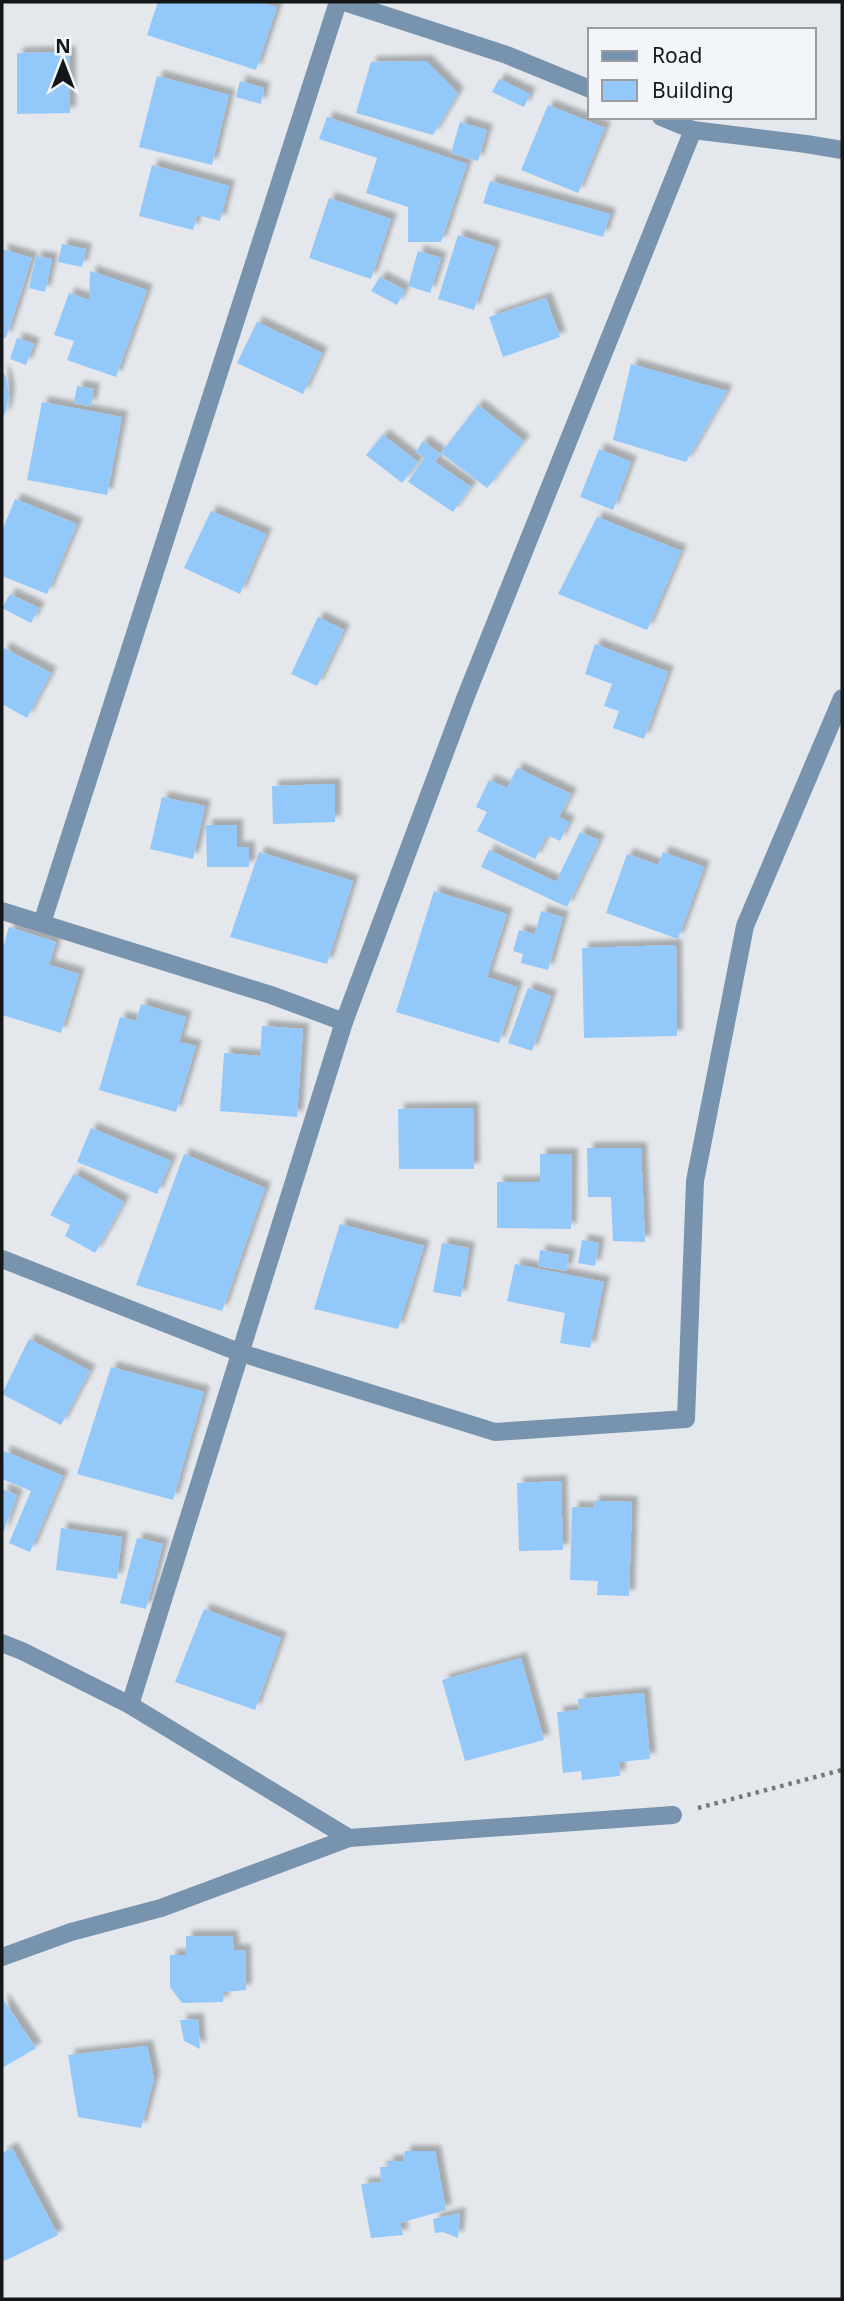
<svg xmlns="http://www.w3.org/2000/svg" width="844" height="2301" font-family="'Noto Sans',sans-serif">
	<style>
		.building { fill: #93c8fb; filter: url(#shadow) }
		.lines { fill: none; stroke-linecap: round; stroke-linejoin: round }
		.path { stroke: #76787a; stroke-width: 4.5; stroke-dasharray: 3.5 5; stroke-linecap: butt }
		.minor { stroke: #7893ae; stroke-width: 18 }
	</style>
	<defs>
		<filter id="shadow"><feDropShadow dx="6" dy="-6" stdDeviation="2" flood-color="#0004"/></filter>
	</defs>
	<rect width="100%" height="100%" fill="#e4e8ec"/>
	<g class="building">
		<path d="M158 2H259L277 7 256 70 147 35Z"/>
		<path d="M70 52V113L17 114V53Z"/>
		<path d="M426 61 458 93 433 135 356 113 371 62Z"/>
		<path d="M157 76 229 95 212 165 139 147Z"/>
		<path d="M499 79 530 94 524 107 492 92Z"/>
		<path d="M240 81 264 88 261 104 236 97Z"/>
		<path d="M548 105 605 128 578 193 521 170Z"/>
		<path d="M327 117 467 164 441 242H408V207L366 193 377 158 319 139Z"/>
		<path d="M460 122 487 130 478 161 451 153Z"/>
		<path d="M152 165 229 186 220 221 197 215 193 230 139 216Z"/>
		<path d="M490 181 610 214 603 237 483 203Z"/>
		<path d="M329 198 391 219 371 279 309 258Z"/>
		<path d="M458 235 495 247 474 310 438 299Z"/>
		<path d="M62 244 86 249 82 267 58 262Z"/>
		<path d="M2 249 32 258 6 338 2 337Z"/>
		<path d="M418 251 441 258 430 293 408 286Z"/>
		<path d="M36 256 52 259 45 292 29 288Z"/>
		<path d="M90 271 147 290 116 377 67 360 74 341 54 335 69 293 89 300Z"/>
		<path d="M380 277 405 290 397 305 371 291Z"/>
		<path d="M546 298 560 337 503 357 489 317Z"/>
		<path d="M257 322 322 353 303 394 237 363Z"/>
		<path d="M17 338 34 344 26 365 10 359Z"/>
		<path d="M631 364 727 391 686 462 613 440Z"/>
		<path d="M2 370 6 377 9 394 6 411 2 419Z"/>
		<path d="M77 386 94 389 91 406 74 403Z"/>
		<path d="M42 402 122 417 107 495 27 480Z"/>
		<path d="M478 405 524 441 487 488 441 453Z"/>
		<path d="M383 435 418 462 402 483 366 455Z"/>
		<path d="M423 441 441 454 435 462 471 487 453 512 408 482 424 458 416 452Z"/>
		<path d="M599 449 631 462 613 510 580 497Z"/>
		<path d="M15 499 77 524 47 594 2 576V531Z"/>
		<path d="M211 511 266 534 240 594 184 568Z"/>
		<path d="M597 517 681 551 647 630 558 594Z"/>
		<path d="M10 594 39 608 31 623 2 608Z"/>
		<path d="M318 617 344 630 317 686 291 674Z"/>
		<path d="M595 644 668 672 644 739 613 728 619 711 604 706 612 684 585 674Z"/>
		<path d="M4 648 51 673 27 718 2 704V653Z"/>
		<path d="M517 768 571 794 559 817 569 822 560 841 547 835 535 859 477 831 487 812 476 807 489 780 507 788Z"/>
		<path d="M335 784V822L273 824 272 786Z"/>
		<path d="M162 797 205 806 193 859 150 849Z"/>
		<path d="M206 825H237V847H249V867H207Z"/>
		<path d="M580 832 599 840 567 907 481 867 489 850 556 882Z"/>
		<path d="M259 852 353 881 327 964 230 937Z"/>
		<path d="M663 852 704 867 678 939 606 913 627 854 658 865Z"/>
		<path d="M434 891 507 914 487 977 517 987 499 1043 396 1012Z"/>
		<path d="M541 911 563 917 548 970 521 963 523 954 513 951 519 930 535 934Z"/>
		<path d="M9 927 56 942 49 965 79 974 61 1033 2 1015V951Z"/>
		<path d="M676 945 677 1036 584 1038 582 948Z"/>
		<path d="M528 988 551 996 532 1051 508 1043Z"/>
		<path d="M141 1004 186 1017 179 1042 196 1046 176 1112 99 1090 120 1017 136 1021Z"/>
		<path d="M262 1026 303 1029 297 1117 220 1111 224 1053 260 1056Z"/>
		<path d="M473 1108 474 1169H399L398 1109Z"/>
		<path d="M91 1128 171 1161 157 1194 77 1162Z"/>
		<path d="M587 1148H641L645 1242 613 1241 611 1197H588Z"/>
		<path d="M184 1154 265 1188 222 1311 136 1285Z"/>
		<path d="M540 1154H572L571 1229 497 1228V1182H540Z"/>
		<path d="M74 1174 124 1202 95 1253 65 1236 70 1225 50 1215Z"/>
		<path d="M340 1224 424 1246 398 1329 314 1309Z"/>
		<path d="M582 1240 599 1243 595 1266 578 1263Z"/>
		<path d="M442 1243 469 1248 461 1297 433 1292Z"/>
		<path d="M540 1250 569 1255 566 1271 538 1266Z"/>
		<path d="M515 1264 604 1282 590 1348 560 1343 565 1313 507 1301Z"/>
		<path d="M29 1339 90 1371 61 1425 2 1394Z"/>
		<path d="M111 1367 204 1392 173 1500 77 1474Z"/>
		<path d="M4 1451 63 1476 30 1552 9 1543 31 1491 2 1479Z"/>
		<path d="M561 1481 563 1550 519 1551 517 1483Z"/>
		<path d="M2 1489 17 1495 2 1536Z"/>
		<path d="M593 1501 632 1502 629 1596 597 1595 598 1581 570 1580 572 1507 593 1508Z"/>
		<path d="M61 1528 122 1537 117 1579 56 1570Z"/>
		<path d="M137 1538 163 1544 146 1609 120 1603Z"/>
		<path d="M204 1609 281 1638 255 1710 175 1682Z"/>
		<path d="M521 1658 544 1740 465 1761 442 1680Z"/>
		<path d="M644 1693 650 1759 619 1762 620 1776 582 1780 581 1771 563 1773 557 1712 579 1710 578 1699Z"/>
		<path d="M186 1936H232L234 1950H245L246 1990 224 1992 223 2002 182 2003 170 1987V1955H186Z"/>
		<path d="M2 1998 36 2048 2 2068Z"/>
		<path d="M198 2019 200 2049 184 2041 180 2020Z"/>
		<path d="M147 2046 154 2079 141 2128 78 2117 68 2055Z"/>
		<path d="M12 2148 58 2235 2 2262V2153Z"/>
		<path d="M405 2151H435L446 2210 400 2223 403 2235 371 2238 361 2184 381 2182 380 2167H388L387 2161H403Z"/>
		<path d="M460 2213 458 2238 443 2232 435 2233 433 2219Z"/>
	</g>
	<g class="lines">
		<path class="path" d="M698 1808 842 1770"/>
		<g class="minor">
			<path d="M344 2 507 55 590 89"/>
			<path d="M693 130 806 144 842 150"/>
			<path d="M2 911 271 995 344 1022"/>
			<path d="M42 923 338 2"/>
			<path d="M2 1259 241 1353 495 1432 686 1419 695 1181 745 926 842 698"/>
			<path d="M2 1643 22 1651 130 1705 344 1022 466 696 693 130 661 117"/>
			<path d="M130 1705 349 1838"/>
			<path d="M2 1957 71 1932 161 1908 349 1838 673 1815"/>
		</g>
	</g>
	<rect width="844" height="2301" fill="none" stroke="#151617" stroke-width="7"/>
	<rect x="588" y="28" width="228" height="91" fill="#f2f6fa" stroke="#9a9c9f" stroke-width="2"/>
	<rect x="602" y="51" width="35" height="10" fill="#7893ae" stroke="#9a9c9f" stroke-width="2"/>
	<text x="652" y="63" font-size="21" fill="#151617">Road</text>
	<rect x="602" y="80" width="35" height="21" fill="#93c8fb" stroke="#9a9c9f" stroke-width="2"/>
	<text x="652" y="98" font-size="21" fill="#151617">Building</text>
	<g transform="translate(63 63)" stroke="#f2f6fa" stroke-width="5" paint-order="stroke">
	<path d="M0-5L12 26L0 18L-12 26Z" fill="#151617"/>
	<text y="-10" font-size="19" font-weight="bold" text-anchor="middle" fill="#151617">N</text>
	</g>
</svg>
